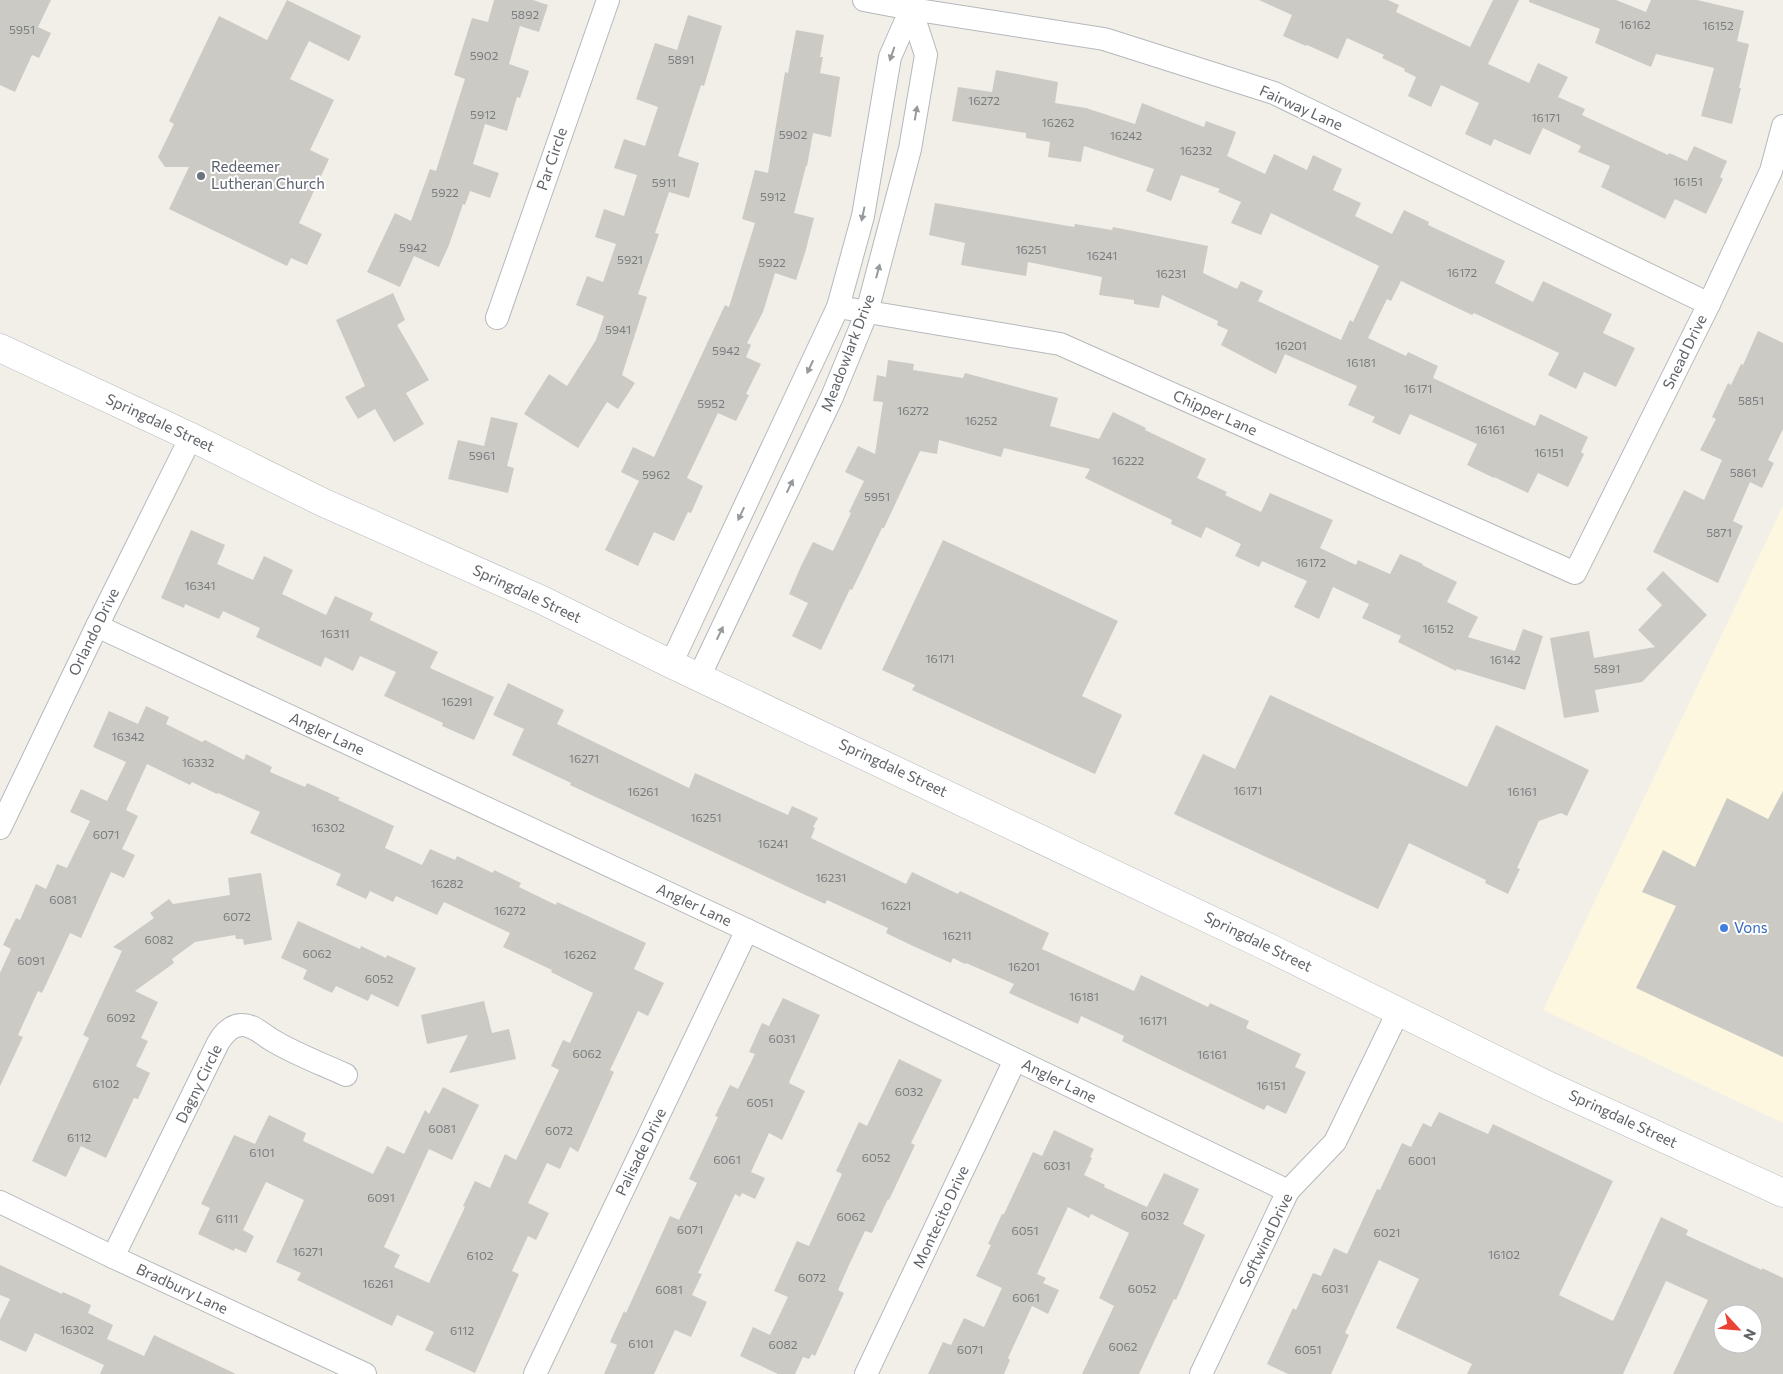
<svg xmlns="http://www.w3.org/2000/svg" width="1783" height="1374" font-family="Commissioner,sans-serif">
	<style>
		.commercial { fill: #fef7e0 }
		.building { fill: #cccac5; fill-rule: evenodd }
		.lines { fill: none; stroke-linecap: round; stroke-linejoin: round }
		.minor-casing { stroke: #b5b8bc; stroke-width: 24 }
		.secondary-casing { stroke: #b6babf; stroke-width: 29 }
		.minor { stroke: #fff; stroke-width: 22 }
		.secondary { stroke: #fff; stroke-width: 28 }
		.oneway { fill: #979a9d }
		.worship-dot { fill: #6b7280; stroke: #fff; stroke-width: 2 }
		.shop-dot { fill: #3f7fe0; stroke: #fff; stroke-width: 2 }
		.labels { text-anchor: middle; stroke-width: 4; stroke-linejoin: round; paint-order: stroke }
		.number-label { font-size: 12px; fill: #7a7d7f }
		.street-label { font-size: 15px; fill: #5f6368; stroke: #fff }
		.worship-label { font-size: 15px; fill: #5b616d; stroke: #fff; text-anchor: start }
		.shop-label { font-size: 15px; fill: #366cbe; stroke: #fff; text-anchor: start }
	</style>
	<rect width="100%" height="100%" fill="#f1efe8"/>
	<path class="commercial" d="M1783 506V1123L1543 1010Z"/>
	<g class="building">
		<path d="M0 0H51L38 27 51 33 39 58 32 55 15 92 0 85Z"/>
		<path d="M287 0 361 36 349 61 309 41 290 79 334 100 310 150 329 159 299 223 322 234 307 265 291 258 287 266 169 209 189 167H165L158 157 174 124 169 121 219 16 267 40Z"/>
		<path d="M494 0H533L548 5 539 32 520 26 509 64 529 71 520 98 517 97 507 131 485 124 473 164 499 173 490 198 470 191 465 205 463 204 449 245 439 267 414 256 400 287 367 272 395 213 411 221 430 169 436 171 465 79 454 75 472 18 488 22Z"/>
		<path d="M1259 0H1388L1399 5 1396 12 1470 47 1493 0H1519L1488 64 1529 83 1538 63 1568 77 1558 97 1585 109 1582 115 1668 155 1669 153 1687 161 1694 146 1727 161 1720 177 1723 179 1706 214 1675 199 1665 219 1601 187 1610 166 1578 152 1581 146 1543 128 1530 155 1494 139 1491 146 1465 134 1479 103 1441 85 1431 107 1408 96 1416 77 1404 71 1405 69 1382 58 1384 55 1347 38 1338 59 1307 45 1306 46 1283 36 1292 15Z"/>
		<path d="M1529 0H1616L1646 12 1651 0H1697L1744 11 1737 41 1749 44 1739 88H1741L1732 124 1701 116 1714 68 1656 54 1651 67 1595 43 1600 29 1529 2Z"/>
		<path d="M688 15 722 26 704 86 701 85 678 156 699 163 689 198 669 192 655 233 659 234 638 294 647 297 622 375 635 383 618 409 607 402 578 448 524 414 549 374 567 386 596 340 604 316 576 305 587 276 603 282 616 244 595 237 604 209 624 216 637 175 614 168 624 139 645 146 658 107 636 99 655 43 677 50Z"/>
		<path d="M796 30 824 35 820 57H823L820 73 840 77 831 137 813 133 807 166H806L794 213 814 218 805 253 796 280 775 273 763 312 747 343 751 345 746 357 761 364 746 394 749 395 736 421 718 413 687 478 703 486 691 513 688 512 674 541 654 532 638 566 605 550 639 481 621 472 633 447 654 457 725 305 729 307 755 223 742 219 755 170 768 173 785 72 788 73Z"/>
		<path d="M996 70 1058 82 1055 103 1086 108 1135 124 1142 103 1204 127 1206 121 1236 132 1227 156 1265 174 1274 154 1307 170 1313 155 1342 169 1333 190 1361 203 1355 216 1392 234 1404 210 1429 222 1428 225 1505 261 1495 283 1533 302 1543 281 1612 314 1603 333 1635 348 1616 387 1584 372 1576 389 1548 375 1559 353 1474 313 1472 315 1401 281 1391 301 1387 299 1368 338 1406 356 1408 352 1438 366 1433 378 1535 426 1540 414 1588 437 1581 452 1584 454 1568 487 1538 473 1528 493 1494 477V478L1467 465 1477 444 1410 414 1400 435 1372 422 1375 417 1348 405 1357 386 1285 354 1276 374 1221 345 1228 330 1217 325 1218 321 1162 295 1159 308 1134 304V300L1099 295 1102 277 1028 262 1026 276 961 265 965 243 929 235 935 203 1074 227 1075 224 1112 230 1113 227 1208 246 1203 273 1237 289 1241 281 1263 291 1258 301 1341 340 1350 320 1353 322 1379 266 1271 213 1261 235 1231 223 1241 202 1218 192 1220 189 1181 175 1171 201 1146 191 1154 169 1084 146 1081 162 1048 157 1050 142 1026 138V133L952 121 958 87 992 92Z"/>
		<path d="M393 293 405 320 397 325 429 380 406 393 424 424 394 442 375 409 358 419 345 397 365 386 336 320Z"/>
		<path d="M1758 331 1783 343V429L1768 460 1774 463 1762 488 1750 482 1733 521 1743 526 1718 583 1653 552 1684 490 1704 500 1722 460 1700 450 1716 419 1712 417 1728 383 1731 385 1741 364 1743 365Z"/>
		<path d="M888 360 914 364 913 370 963 378 965 373 1058 398 1050 426 1099 439 1113 412 1146 428 1145 430 1206 459 1197 478 1227 492 1225 495 1261 512 1270 493 1333 520 1320 548 1356 565 1358 560 1390 574 1400 554 1423 564 1422 565 1457 582 1447 602 1478 617 1468 637 1515 651 1523 629 1543 636 1525 690 1457 669 1456 671 1398 642 1401 636 1362 618 1369 604 1333 587 1319 619 1294 607 1307 581 1262 561 1259 567 1235 556 1241 544 1206 527 1201 538 1171 524 1172 520 1085 478 1090 469 1004 448 1001 457 939 440 937 454 920 451 884 528H882L852 590 850 589 821 650 792 636 808 603 789 594 801 566 813 542 833 551 851 513 849 512 864 481 845 472 858 446 875 454 883 402 873 401 877 375 886 377Z"/>
		<path d="M491 417 518 423 507 466 514 468 508 493 448 479 458 440 484 446Z"/>
		<path d="M191 530 225 545 217 564 253 580 264 556 293 570 282 594 326 615 335 596 373 613 370 620 438 652 430 668 494 697 474 740 442 726 443 723 384 696 396 672 360 656 353 671 325 657 321 667 256 637 260 628 223 611 219 619 185 604 184 608 161 598Z"/>
		<path d="M943 540 1118 621 1082 696 1122 715 1095 774 912 690 915 685 882 670Z"/>
		<path d="M1663 571 1707 615 1642 682 1595 690 1599 712 1564 718 1550 638 1589 631 1594 658 1655 647 1638 630 1662 605 1646 589Z"/>
		<path d="M508 683 564 710 557 724 689 788 695 773 788 815 792 806 818 818 813 827 815 828 811 838 906 884 912 872 958 894 960 891 1049 933 1042 949 1134 991 1141 975 1208 1007 1210 1003 1249 1021 1246 1028 1301 1054 1295 1067 1306 1072 1286 1114 1267 1105 1264 1110 1173 1066 1122 1041 1124 1036 1081 1016 1078 1024 1009 993 1014 984 966 963 965 964 953 958 951 963 913 946 886 933 888 928 827 900 825 904 788 887 570 785 571 783 512 755 524 729 493 715Z"/>
		<path d="M1270 695 1467 787 1496 725 1589 770 1567 816 1561 813 1539 821 1517 868 1520 869 1508 894 1485 883 1486 880 1409 843 1378 909 1174 814 1203 754 1235 769Z"/>
		<path d="M146 706 169 717 166 724 202 742 205 740 244 760 246 754 272 767 270 772 305 787 307 783 340 798 338 800 394 826 385 848 422 865 430 849 455 860 457 856 493 873 494 870 521 883 519 887 556 905 557 902 646 943 634 969 664 983 648 1016 638 1011 610 1070 614 1072 578 1152 570 1147 560 1169 547 1163 528 1203 549 1213 536 1240 528 1236 512 1271 519 1274 475 1373 425 1350 434 1332 397 1315 392 1326 297 1280 301 1273 276 1262 304 1200 266 1182 243 1230 254 1236 246 1253 235 1248 234 1251 198 1234 210 1208 201 1204 234 1135 255 1144 269 1115 306 1133 303 1141 373 1174 387 1146 404 1154 425 1110 429 1114 443 1087 479 1105 452 1160 429 1149 384 1247 400 1255 394 1267 429 1283 465 1207 463 1206 475 1181 490 1188 505 1154 516 1160 559 1070 551 1066 563 1040 570 1043 593 993 551 972 552 970 503 947 510 933 444 902 437 915 396 896 393 902 370 891 366 899 336 885 341 874 250 833 260 812 218 793 217 794 192 782 190 785 147 764 126 810 138 816 122 849 135 855 124 878 111 872 81 938 70 933 42 993 38 991 18 1035 23 1037 0 1086V973L11 949 3 945 16 918 20 920 36 884 46 889 57 864 67 868 90 821 70 812 81 789 107 801 126 762 93 747 109 711 138 724Z"/>
		<path d="M1783 791V1057L1636 988 1676 906 1642 892 1663 850 1695 867 1727 798 1768 819Z"/>
		<path d="M261 873 272 940 244 945 243 939H236L235 935 195 942 172 959 174 963 135 991 158 1002 141 1038 148 1041 136 1066 150 1073 138 1099 134 1098 106 1158 81 1146 66 1177 32 1161 89 1038 83 1035 122 951 113 947 154 918 150 913 169 899 173 904 230 895 228 878Z"/>
		<path d="M298 921 360 949 361 946 386 958 387 955 416 968 398 1007 371 994 368 1001 336 986 332 993 303 979 307 970 281 958Z"/>
		<path d="M783 998 820 1015 790 1080 789 1083 805 1091 782 1140 769 1133 751 1172 765 1178 755 1199 742 1193 740 1197 735 1194 698 1273 702 1274 692 1295 707 1302 691 1337 675 1330 654 1374H604L617 1345 610 1342 624 1311 626 1313 670 1216 679 1220 697 1183 689 1179 718 1117 715 1116 730 1085 738 1089 755 1054 749 1052 762 1023 769 1026Z"/>
		<path d="M484 1001 492 1033 509 1029 516 1059 449 1073 468 1035 427 1044 421 1015Z"/>
		<path d="M899 1059 942 1080 911 1143 915 1145 889 1200 888 1199 872 1233 865 1231 849 1265 838 1290 844 1293 815 1356 812 1354 809 1359 803 1357 795 1374H778L740 1356 753 1327 770 1335 788 1297 774 1291 797 1241 809 1246 842 1174 836 1171 859 1122 867 1126Z"/>
		<path d="M1439 1112 1488 1134 1493 1124 1613 1181 1559 1295 1613 1321 1661 1217 1688 1230 1686 1235 1762 1270V1268L1783 1278V1374H1673L1708 1300 1666 1281 1623 1374H1467L1472 1364 1396 1328 1419 1279 1379 1260 1345 1333 1349 1335 1331 1374H1288L1267 1364 1293 1308 1296 1310 1313 1273 1321 1276 1334 1248 1347 1254 1377 1189 1380 1190 1402 1143 1411 1147 1423 1123 1431 1127ZM1723 1314H1753V1344H1723Z"/>
		<path d="M1054 1130 1094 1149 1090 1157 1092 1158 1084 1175 1105 1185 1104 1187 1147 1207 1164 1173 1199 1189 1183 1224 1205 1235 1176 1300 1174 1299 1139 1374H1082L1114 1306 1099 1298 1129 1233 1091 1214 1089 1218 1068 1207 1037 1274 1046 1278 1043 1283 1059 1290 1048 1314 1032 1306 1008 1358 1010 1360 1004 1374H928L943 1342 951 1345 964 1318 984 1327 1002 1288 976 1276 991 1245 988 1244 1002 1214H1004L1033 1152 1042 1156Z"/>
		<path d="M0 1265 62 1294 63 1292 91 1305 88 1313 113 1325 107 1339 144 1356 154 1335 236 1374H100L104 1365 35 1333 26 1352 0 1340V1320L10 1299 0 1295Z"/>
	</g>
	<g class="lines">
		<defs>
			<g id="minor">
				<path d="M864 0 911 9 1104 39 1274 93 1709 304"/>
				<path d="M838 307 1060 344 1575 573 1709 304 1771 171 1783 126"/>
				<path d="M497 318 608 0"/>
				<path d="M97 626 747 930 1288 1191"/>
				<path d="M671 664 838 307 863 216 890 57 911 9 912 2"/>
				<path d="M699 677 832 397 867 312 910 149 926 55 911 9"/>
				<path d="M0 828 97 626 191 437"/>
				<path d="M0 1202 113 1257 365 1374"/>
				<path d="M113 1257 218 1043C223 1034 230 1026 241 1025 253 1024 263 1035 272 1040 295 1054 322 1064 346 1075"/>
				<path d="M535 1374 747 930"/>
				<path d="M866 1374 1015 1060"/>
				<path d="M1201 1374 1288 1191 1335 1142 1399 1010"/>
			</g>
			<path id="secondary" d="M0 348 191 437 322 502 542 600 671 664 1272 949 1547 1085 1783 1193"/>
		</defs>
		<use href="#minor" class="minor-casing"/>
		<use href="#secondary" class="secondary-casing"/>
		<use href="#minor" class="minor"/>
		<use href="#secondary" class="secondary"/>
	</g>
	<defs><path id="oneway-solid" d="M-6-.8H1V-3.2L6.5 0L1 3.2V.8H-6Z" transform="scale(1.25)"/></defs>
	<g class="oneway">
		<use href="#oneway-solid" transform="translate(892 54) rotate(109)"/>
		<use href="#oneway-solid" transform="translate(916 113) rotate(-80)"/>
		<use href="#oneway-solid" transform="translate(863 214) rotate(102)"/>
		<use href="#oneway-solid" transform="translate(878 271) rotate(-75)"/>
		<use href="#oneway-solid" transform="translate(810 367) rotate(115)"/>
		<use href="#oneway-solid" transform="translate(790 486) rotate(-64)"/>
		<use href="#oneway-solid" transform="translate(741 514) rotate(115)"/>
		<use href="#oneway-solid" transform="translate(720 633) rotate(-64)"/>
	</g>
	<circle class="worship-dot" cx="201" cy="176" r="5"/>
	<circle class="shop-dot" cx="1724" cy="928" r="5"/>
	<g class="labels">
		<g class="number-label">
			<text x="525" y="19">5892</text>
			<text x="1635" y="29">16162</text>
			<text x="1718" y="30">16152</text>
			<text x="22" y="34">5951</text>
			<text x="484" y="60">5902</text>
			<text x="681" y="64">5891</text>
			<text x="984" y="105">16272</text>
			<text x="483" y="119">5912</text>
			<text x="1546" y="122">16171</text>
			<text x="1058" y="127">16262</text>
			<text x="793" y="139">5902</text>
			<text x="1126" y="140">16242</text>
			<text x="1196" y="155">16232</text>
			<text x="1688" y="186">16151</text>
			<text x="664" y="187">5911</text>
			<text x="445" y="197">5922</text>
			<text x="773" y="201">5912</text>
			<text x="413" y="252">5942</text>
			<text x="1031" y="254">16251</text>
			<text x="1102" y="260">16241</text>
			<text x="630" y="264">5921</text>
			<text x="772" y="267">5922</text>
			<text x="1462" y="277">16172</text>
			<text x="1171" y="278">16231</text>
			<text x="618" y="334">5941</text>
			<text x="1291" y="350">16201</text>
			<text x="726" y="355">5942</text>
			<text x="1361" y="367">16181</text>
			<text x="1418" y="393">16171</text>
			<text x="1751" y="405">5851</text>
			<text x="711" y="408">5952</text>
			<text x="913" y="415">16272</text>
			<text x="981" y="425">16252</text>
			<text x="1490" y="434">16161</text>
			<text x="1549" y="457">16151</text>
			<text x="482" y="460">5961</text>
			<text x="1128" y="465">16222</text>
			<text x="1743" y="477">5861</text>
			<text x="656" y="479">5962</text>
			<text x="877" y="501">5951</text>
			<text x="1719" y="537">5871</text>
			<text x="1311" y="567">16172</text>
			<text x="200" y="590">16341</text>
			<text x="1438" y="633">16152</text>
			<text x="335" y="638">16311</text>
			<text x="940" y="663">16171</text>
			<text x="1505" y="664">16142</text>
			<text x="1607" y="673">5891</text>
			<text x="457" y="706">16291</text>
			<text x="128" y="741">16342</text>
			<text x="584" y="763">16271</text>
			<text x="198" y="767">16332</text>
			<text x="1248" y="795">16171</text>
			<text x="643" y="796">16261</text>
			<text x="1522" y="796">16161</text>
			<text x="706" y="822">16251</text>
			<text x="328" y="832">16302</text>
			<text x="106" y="839">6071</text>
			<text x="773" y="848">16241</text>
			<text x="831" y="882">16231</text>
			<text x="447" y="888">16282</text>
			<text x="63" y="904">6081</text>
			<text x="896" y="910">16221</text>
			<text x="510" y="915">16272</text>
			<text x="237" y="921">6072</text>
			<text x="957" y="940">16211</text>
			<text x="159" y="944">6082</text>
			<text x="317" y="958">6062</text>
			<text x="580" y="959">16262</text>
			<text x="31" y="965">6091</text>
			<text x="1024" y="971">16201</text>
			<text x="379" y="983">6052</text>
			<text x="1084" y="1001">16181</text>
			<text x="121" y="1022">6092</text>
			<text x="1153" y="1025">16171</text>
			<text x="782" y="1043">6031</text>
			<text x="587" y="1058">6062</text>
			<text x="1212" y="1059">16161</text>
			<text x="106" y="1088">6102</text>
			<text x="1271" y="1090">16151</text>
			<text x="909" y="1096">6032</text>
			<text x="760" y="1107">6051</text>
			<text x="442" y="1133">6081</text>
			<text x="559" y="1135">6072</text>
			<text x="79" y="1142">6112</text>
			<text x="262" y="1157">6101</text>
			<text x="876" y="1162">6052</text>
			<text x="727" y="1164">6061</text>
			<text x="1422" y="1165">6001</text>
			<text x="1057" y="1170">6031</text>
			<text x="381" y="1202">6091</text>
			<text x="1155" y="1220">6032</text>
			<text x="851" y="1221">6062</text>
			<text x="227" y="1223">6111</text>
			<text x="690" y="1234">6071</text>
			<text x="1025" y="1235">6051</text>
			<text x="1387" y="1237">6021</text>
			<text x="308" y="1256">16271</text>
			<text x="1504" y="1259">16102</text>
			<text x="480" y="1260">6102</text>
			<text x="812" y="1282">6072</text>
			<text x="378" y="1288">16261</text>
			<text x="1142" y="1293">6052</text>
			<text x="1335" y="1293">6031</text>
			<text x="669" y="1294">6081</text>
			<text x="1026" y="1302">6061</text>
			<text x="77" y="1334">16302</text>
			<text x="462" y="1335">6112</text>
			<text x="641" y="1348">6101</text>
			<text x="783" y="1349">6082</text>
			<text x="1123" y="1351">6062</text>
			<text x="970" y="1354">6071</text>
			<text x="1308" y="1354">6051</text>
		</g>
		<g class="street-label">
			<text transform="translate(1301 108) rotate(24)" y="5">Fairway Lane</text>
			<text transform="translate(552 159) rotate(-71)" y="5">Par Circle</text>
			<text transform="translate(1685 352) rotate(-64)" y="5">Snead Drive</text>
			<text transform="translate(848 353) rotate(-69)" y="5">Meadowlark Drive</text>
			<text transform="translate(1215 413) rotate(24)" y="5">Chipper Lane</text>
			<text transform="translate(160 423) rotate(25)" y="5">Springdale Street</text>
			<text transform="translate(527 594) rotate(25)" y="5">Springdale Street</text>
			<text transform="translate(94 632) rotate(-64)" y="5">Orlando Drive</text>
			<text transform="translate(327 734) rotate(25)" y="5">Angler Lane</text>
			<text transform="translate(893 768) rotate(25)" y="5">Springdale Street</text>
			<text transform="translate(694 905) rotate(25)" y="5">Angler Lane</text>
			<text transform="translate(1258 942) rotate(26)" y="5">Springdale Street</text>
			<text transform="translate(1059 1081) rotate(26)" y="5">Angler Lane</text>
			<text transform="translate(199 1084) rotate(-64)" y="5">Dagny Circle</text>
			<text transform="translate(1623 1119) rotate(25)" y="5">Springdale Street</text>
			<text transform="translate(641 1152) rotate(-64)" y="5">Palisade Drive</text>
			<text transform="translate(941 1217) rotate(-65)" y="5">Montecito Drive</text>
			<text transform="translate(1266 1240) rotate(-64)" y="5">Softwind Drive</text>
			<text transform="translate(182 1289) rotate(25)" y="5">Bradbury Lane</text>
		</g>
		<g class="worship-label">
			<text x="211" y="172">Redeemer<tspan x="211" dy="17">Lutheran Church</tspan></text>
		</g>
		<g class="shop-label">
			<text x="1734" y="933">Vons</text>
		</g>
	</g>
	<g transform="translate(1738 1329) rotate(116)"><circle r="24" fill="#ffffff" stroke="#bfc1c3"/>
	<path d="M0-4L9 19L0 12L-9 19Z" fill="#ea4335"/>
	<text y="-8" font-size="14" font-weight="bold" text-anchor="middle" fill="#5f6368">N</text>
	</g>
</svg>
